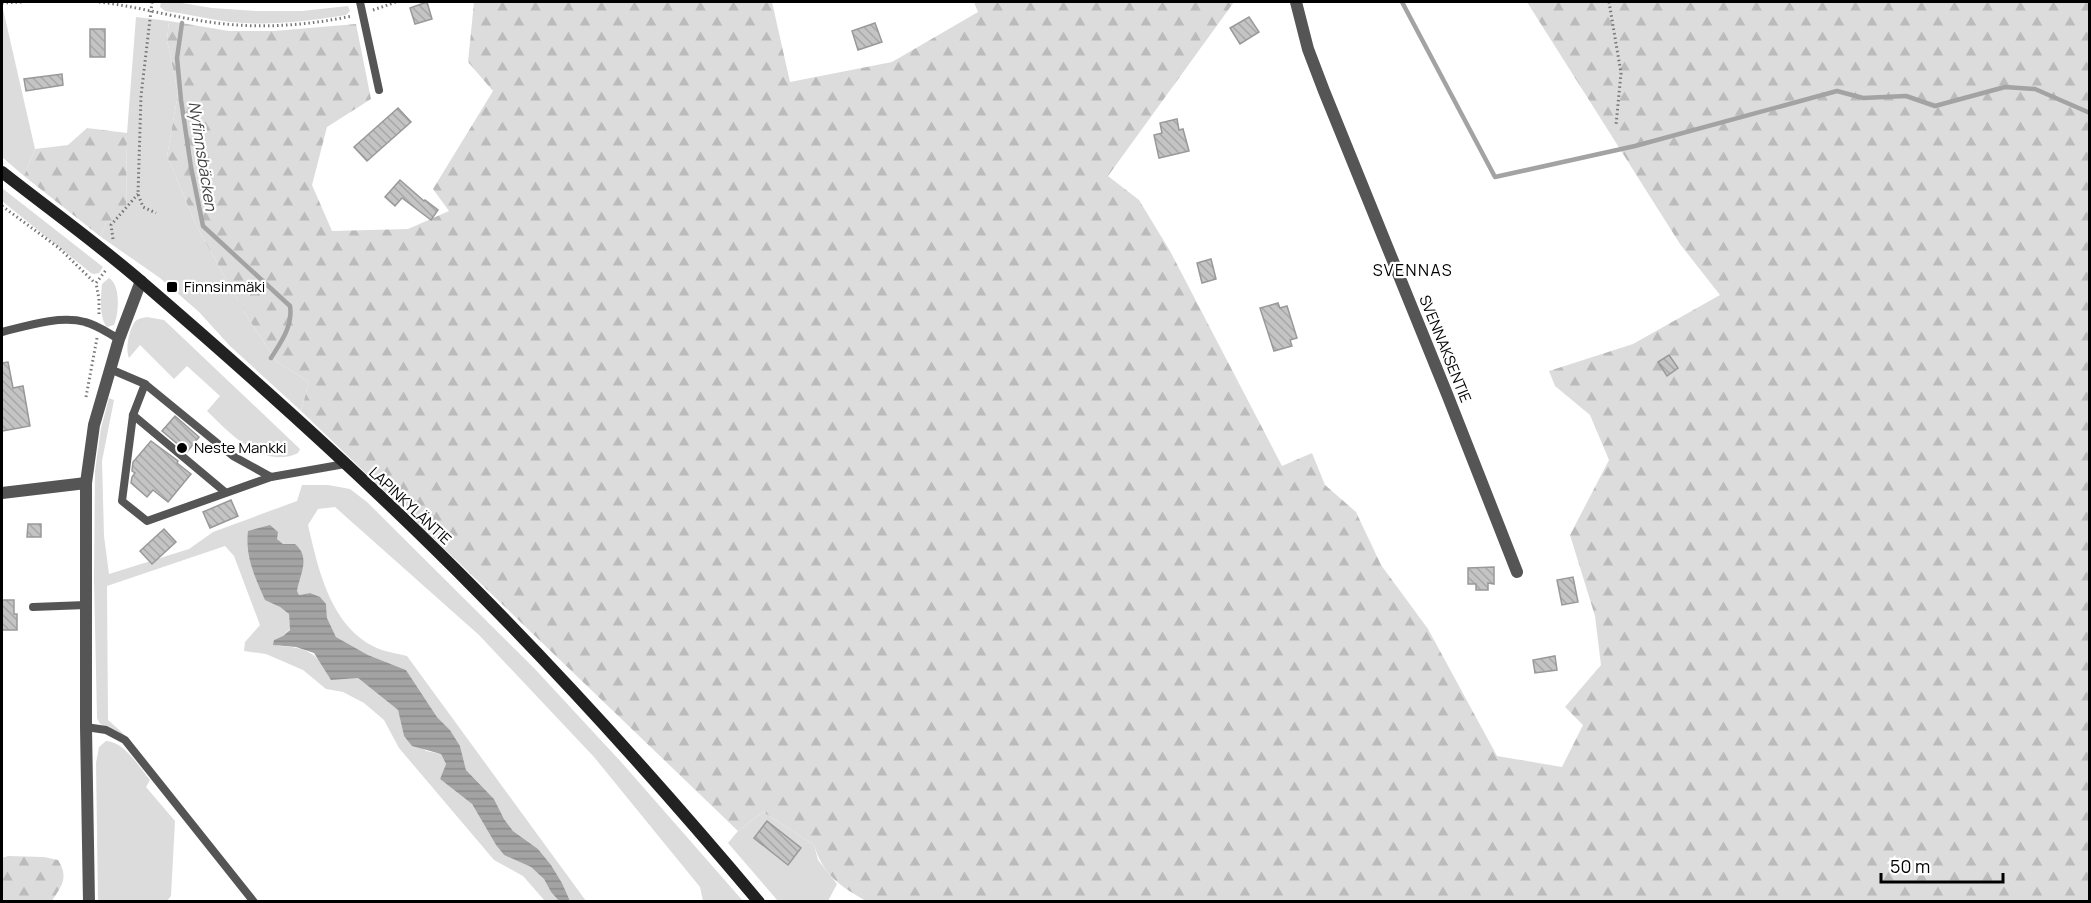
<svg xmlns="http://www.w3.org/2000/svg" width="2091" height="903" font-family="Manrope,sans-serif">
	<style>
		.green { fill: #dcdcdc }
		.forest { fill: url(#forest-firs) }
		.water { fill: url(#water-rules) }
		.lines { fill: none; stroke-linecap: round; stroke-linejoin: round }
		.stream { stroke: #a3a3a3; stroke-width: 4.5 }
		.building { fill: url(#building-back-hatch); stroke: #999; stroke-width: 1.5 }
		.path { stroke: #777; stroke-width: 3; stroke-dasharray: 1.5 3; stroke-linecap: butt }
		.service { stroke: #555; stroke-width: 8 }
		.minor { stroke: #555; stroke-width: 12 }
		.tertiary { stroke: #555; stroke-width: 12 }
		.secondary { stroke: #222; stroke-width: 12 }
		.poi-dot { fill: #000; stroke: #fff; stroke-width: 2 }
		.labels { text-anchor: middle; stroke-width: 4.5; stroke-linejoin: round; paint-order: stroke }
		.poi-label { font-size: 15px; fill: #000; stroke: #fff; text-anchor: start }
		.street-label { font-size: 15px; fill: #000; stroke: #fff }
		.water-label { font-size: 16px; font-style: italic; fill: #444; stroke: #fff }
		.neighbourhood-label { font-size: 16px; letter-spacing: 1.5px; fill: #000; stroke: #fff }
	</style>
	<defs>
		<pattern id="forest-firs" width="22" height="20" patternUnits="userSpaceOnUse" patternTransform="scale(1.5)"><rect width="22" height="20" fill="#dcdcdc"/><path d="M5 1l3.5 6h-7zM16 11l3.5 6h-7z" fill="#bbb"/></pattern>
		<pattern id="water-rules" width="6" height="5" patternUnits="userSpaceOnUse" patternTransform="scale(1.5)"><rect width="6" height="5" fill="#a3a3a3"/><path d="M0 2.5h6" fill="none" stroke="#8b8b8b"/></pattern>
		<pattern id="building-back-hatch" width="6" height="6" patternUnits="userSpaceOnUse" patternTransform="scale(1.5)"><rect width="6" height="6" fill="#c4c4c4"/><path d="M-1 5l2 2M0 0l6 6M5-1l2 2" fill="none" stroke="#a7a7a7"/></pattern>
	</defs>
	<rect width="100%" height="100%" fill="#fff"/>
	<g class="green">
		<path d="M161 2H176L212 8 256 11H302L348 6 350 11 346 15C308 21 269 26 230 22 208 19 187 14 165 11L160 7Z"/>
		<path d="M2 9H3L35 149 24 176 2 157Z"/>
		<path d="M136 17 169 21 167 40 178 93 167 156 197 227 246 315 276 361 309 382 301 411 230 346 199 312 160 278 101 237 106 222 126 218 127 133Z"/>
		<path d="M2 188 103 267 99 273 94 274 91 273 2 201Z"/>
		<path d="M109 278C121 285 119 314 114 325L107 327C99 318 101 296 102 284Z"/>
		<path d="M147 317 164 320 300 449 298 453C264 470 228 432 207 411L220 396 187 366 174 379 140 345 129 358C125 349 129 331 134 323 136 319 142 318 147 317Z"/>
		<path d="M109 398 114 400 102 461 104 536 109 574 189 549 213 532 297 501 302 485H328L350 489 367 502 534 668 622 763 743 901H703L700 887 594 757 479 635 335 507 318 509 308 525C319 572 332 634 385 651 392 653 400 654 407 656L586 901H570L562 883 551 865 538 849 513 831 504 819 494 799 466 770 460 746 450 730 437 717 406 670 368 655 336 637 327 618 326 605 310 593 299 595 297 591 295 544H283L277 539 265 599 280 607 289 614 290 629 283 636 274 640 278 646C307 647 318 653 331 679L358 678 398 710 404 736 426 751 441 754 446 764 440 779 472 804 496 845 504 855 531 867 544 879 551 892 559 901H545L523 876 494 860 399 748 384 720 364 703 343 692 326 689 303 670 266 654 244 651 245 642 260 625 234 556 225 546 107 586 108 720 126 736 100 724 97 718 94 579 95 471 101 428Z"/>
		<path d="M106 741C125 742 139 767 150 780L146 787 175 821 171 896 167 901H98L96 763 99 747Z"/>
		<path d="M763 812 814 845 818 860 837 884 828 901H778L728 843 738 831Z"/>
	</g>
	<g class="forest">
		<path d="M474 2H772L790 82 892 62 978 12 974 2H1234L1108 176 1139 200 1170 251 1282 466 1312 453 1325 485 1356 512 1381 565 1428 629 1497 756 1562 767 1583 725 1565 707 1601 665 1595 616 1570 535 1609 460 1590 415 1555 386 1549 371 1633 344 1720 295 1680 244 1527 2H2089V901H866C840 886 823 875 814 845L763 812 738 831 301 411 309 382 276 361 246 315 197 227 167 156 178 93 167 40 169 21 229 31H274L356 24 371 99 327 127 312 185 332 231 408 229 449 211 433 189 493 91 468 62Z"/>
		<path d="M87 128 127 133 126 219 106 222 101 237 24 176 35 149 68 145Z"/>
		<path d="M8 856 44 857 58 860C69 878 62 885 52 901H2V858Z"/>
	</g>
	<path class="water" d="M270 525 278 532 277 539 283 544H295C311 558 300 573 297 591L299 595 310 593 320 597 326 604 327 618 336 637 368 655 406 670 437 717 450 730 460 746 466 770 494 799 504 819 513 831 538 849 551 865 562 883 570 901H559L551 892 544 879 531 867 504 855 496 845 472 804 440 779 446 764 441 754 412 746 404 736 398 710 358 678 331 680 314 653 296 647 273 645 274 640 283 636 290 630 289 614 280 607 265 600C255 577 245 557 248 531Z"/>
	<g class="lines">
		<g class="stream">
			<path d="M1402 2 1495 177 1635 146 1837 91 1863 98 1906 96 1935 106 2005 87 2035 89 2090 113"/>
			<path d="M182 23 177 58 181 100 191 167 203 226 290 306C293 326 281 342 271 358"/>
		</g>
	</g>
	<g class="building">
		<path d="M427 2 432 19 415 24 410 8Z"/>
		<path d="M1249 17 1259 32 1240 44 1230 28Z"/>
		<path d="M875 23 882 42 858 50 852 31Z"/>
		<rect x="90" y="29" width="15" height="28"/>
		<path d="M62 74 63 85 26 91 24 79Z"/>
		<path d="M398 108 411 122 367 161 354 147Z"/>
		<path d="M1177 119 1179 130 1183 129 1189 151 1159 158 1154 135 1162 133 1160 123Z"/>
		<path d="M400 180 424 201 425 200 438 210 431 220 402 198 395 206 385 197Z"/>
		<path d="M1211 259 1216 279 1202 283 1197 263Z"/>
		<path d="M1278 303 1280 308 1287 306 1297 338 1290 340 1292 346 1274 351 1260 308Z"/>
		<path d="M1669 355 1678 368 1667 376 1658 362Z"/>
		<path d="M8 362 13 388 23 386 30 426 2 431V363Z"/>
		<path d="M175 416 199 437 187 452 162 431Z"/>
		<path d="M151 441 178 461 177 463 191 474 168 502 153 490 147 497 131 483 132 477 135 473 132 471 133 462Z"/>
		<path d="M231 500 238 516 210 528 203 512Z"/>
		<path d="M28 524H41V537H27Z"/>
		<path d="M164 529 176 542 152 564 140 551Z"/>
		<path d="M1494 567V584L1488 583V590H1476V584H1468V568Z"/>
		<path d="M1573 577 1578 602 1562 605 1557 580Z"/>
		<path d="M2 600H14V614H17V630H2Z"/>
		<path d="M1555 656 1557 670 1535 673 1533 660Z"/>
		<path d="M767 821 801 848 788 865 754 838Z"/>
	</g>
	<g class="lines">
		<g class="path">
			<path d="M99 2C136 6 172 17 209 22 256 29 305 26 352 16"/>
			<path d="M152 2 141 96 138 194 143 207 156 213"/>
			<path d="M1609 2 1621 73 1616 125"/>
			<path d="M2 3 22 2"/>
			<path d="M373 10 396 2"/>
			<path d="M2 206 59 248 95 283"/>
			<path d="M113 239 111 225 138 194"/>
			<path d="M99 314V299L96 283 106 270"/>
			<path d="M86 397 97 338"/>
		</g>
		<g class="service">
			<path d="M360 2 379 90"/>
			<path d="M2 332C26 326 60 315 85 322 97 325 108 333 119 339"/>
			<path d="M110 369 145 384 233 456 271 477 345 464"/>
			<path d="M145 384 133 415 122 501 147 521 271 477"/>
			<path d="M133 415 225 492"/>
			<path d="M33 607 86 605"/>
			<path d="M86 727 106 730 125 740 254 902"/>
		</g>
		<g class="minor">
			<path d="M1296 2 1308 49 1324 91 1447 394 1517 572"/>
			<path d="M2 493 86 483"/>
		</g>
		<path class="tertiary" d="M89 902 86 727V483L94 425 119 339 141 281"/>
		<path class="secondary" d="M2 172C49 209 98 244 143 283 258 382 372 484 478 592 576 691 669 795 759 902"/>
	</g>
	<g class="poi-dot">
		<rect x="166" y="281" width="12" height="12" rx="3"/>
		<circle cx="182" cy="448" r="6"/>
	</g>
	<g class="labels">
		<g class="poi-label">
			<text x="184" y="292">Finnsinmäki</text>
			<text x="194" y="453">Neste Mankki</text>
		</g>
		<g class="street-label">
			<text transform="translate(1445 349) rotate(68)" y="5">SVENNAKSENTIE</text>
			<text transform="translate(410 506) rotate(43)" y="5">LAPINKYLÄNTIE</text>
		</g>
		<g class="water-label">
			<text transform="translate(203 156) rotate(81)" y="6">Nyfinnsbäcken</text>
		</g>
		<g class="neighbourhood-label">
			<text x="1413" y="276">SVENNAS</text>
		</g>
	</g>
	<rect width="2091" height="903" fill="none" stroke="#000000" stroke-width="6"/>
	<path d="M1881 873v9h122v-9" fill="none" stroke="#000000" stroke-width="3"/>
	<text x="1890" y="873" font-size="18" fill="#000000" stroke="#ffffff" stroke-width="4.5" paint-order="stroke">50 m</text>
</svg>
